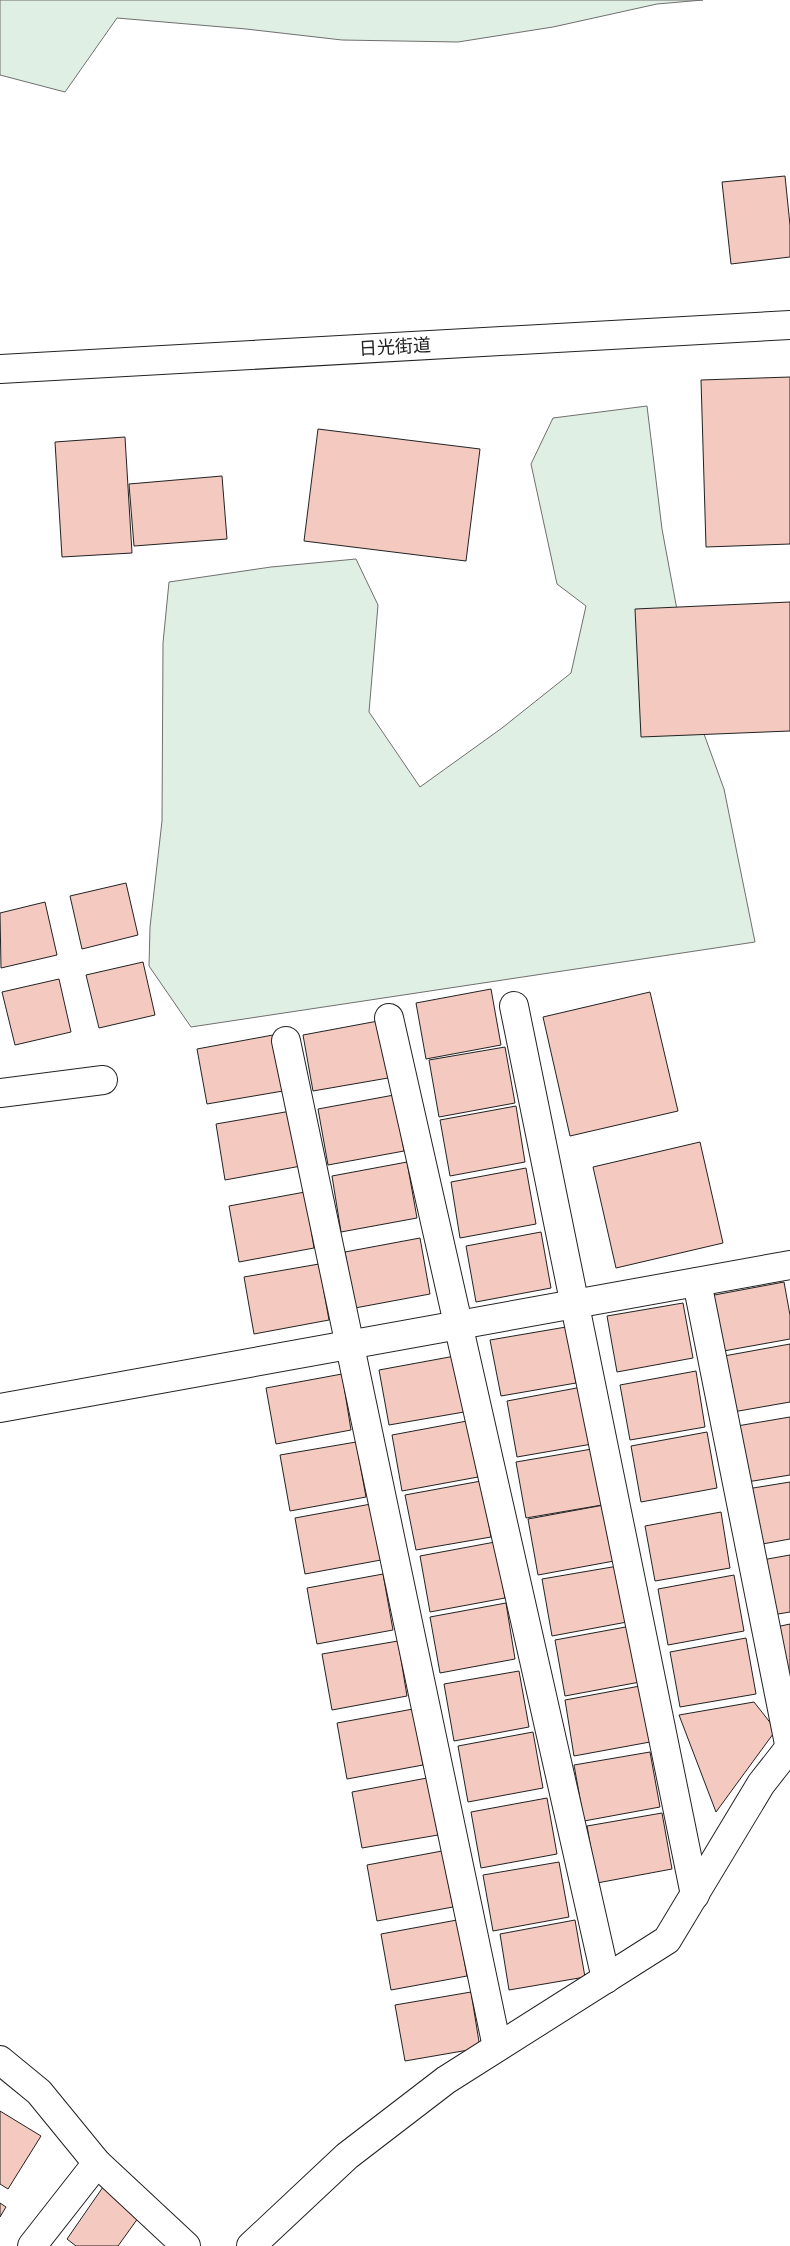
<svg xmlns="http://www.w3.org/2000/svg" width="790" height="2246" font-family="'Archivo Narrow','Noto Sans JP',sans-serif">
	<style>
		.green { fill: #e0efe3; stroke: #6f6f6f }
		.building { fill: #f3c9c0; stroke: #222 }
		.lines { fill: none; stroke-linecap: round; stroke-linejoin: round }
		.minor-casing { stroke: #222; stroke-width: 30 }
		.major-casing { stroke: #222; stroke-width: 30 }
		.minor { stroke: #fff; stroke-width: 28 }
		.major { stroke: #fff; stroke-width: 28 }
		.labels { text-anchor: middle; stroke-width: 4; stroke-linejoin: round; paint-order: stroke }
		.street-label { font-size: 18px; fill: #222; stroke: #fff }
	</style>
	<rect width="100%" height="100%" fill="#fff"/>
	<g class="green">
		<path d="M0 0H703L657 4 553 27 458 42 342 40 246 29 117 18 65 92 0 75Z"/>
		<path d="M647 406 662 529 696 712 724 789 755 942 191 1027 149 966 150 927 162 821 163 643 169 582 271 567 356 559 378 605 369 712 420 787 502 728 571 673 586 606 557 584 531 464 553 418Z"/>
	</g>
	<g class="building">
		<path d="M785 176 790 225V257L731 264 722 182Z"/>
		<path d="M790 377V544L706 547 701 380Z"/>
		<path d="M318 429 480 449 466 561 304 541Z"/>
		<path d="M125 437 132 553 62 557 55 442Z"/>
		<path d="M222 476 227 539 134 546 129 484Z"/>
		<path d="M790 602V731L641 737 635 609Z"/>
		<path d="M126 883 138 935 82 949 70 896Z"/>
		<path d="M45 902 57 955 1 968 0 913Z"/>
		<path d="M143 962 155 1015 99 1028 86 975Z"/>
		<path d="M59 979 71 1032 15 1045 2 992Z"/>
		<path d="M491 989 501 1045 426 1059 416 1003Z"/>
		<path d="M650 992 678 1111 570 1136 543 1017Z"/>
		<path d="M378 1021 388 1078 313 1091 303 1035Z"/>
		<path d="M273 1035 283 1091 207 1104 197 1049Z"/>
		<path d="M505 1047 515 1103 439 1117 429 1060Z"/>
		<path d="M394 1095 404 1151 328 1165 318 1109Z"/>
		<path d="M516 1106 525 1162 450 1176 440 1120Z"/>
		<path d="M291 1111 301 1166 225 1180 216 1124Z"/>
		<path d="M700 1142 723 1243 616 1268 593 1167Z"/>
		<path d="M407 1162 417 1218 341 1232 332 1176Z"/>
		<path d="M526 1168 536 1224 460 1238 451 1182Z"/>
		<path d="M305 1192 314 1248 239 1262 229 1206Z"/>
		<path d="M541 1232 551 1288 476 1302 466 1246Z"/>
		<path d="M420 1238 430 1294 355 1308 345 1252Z"/>
		<path d="M319 1264 329 1320 254 1334 244 1277Z"/>
		<path d="M784 1282 790 1315V1339L718 1352 709 1296Z"/>
		<path d="M683 1303 693 1358 617 1372 607 1316Z"/>
		<path d="M566 1327 576 1383 501 1396 490 1340Z"/>
		<path d="M790 1344V1402L733 1412 724 1356Z"/>
		<path d="M455 1356 464 1412 389 1425 379 1370Z"/>
		<path d="M696 1371 705 1427 630 1440 620 1385Z"/>
		<path d="M342 1374 351 1430 276 1444 266 1388Z"/>
		<path d="M582 1387 592 1444 517 1457 507 1401Z"/>
		<path d="M790 1417V1475L747 1482 737 1426Z"/>
		<path d="M467 1421 478 1477 402 1491 392 1435Z"/>
		<path d="M707 1432 717 1488 641 1502 631 1446Z"/>
		<path d="M356 1442 366 1497 290 1511 280 1455Z"/>
		<path d="M592 1449 602 1505 526 1518 516 1462Z"/>
		<path d="M481 1481 491 1537 416 1550 405 1495Z"/>
		<path d="M790 1482V1539L757 1545 747 1489Z"/>
		<path d="M371 1504 381 1560 305 1574 295 1518Z"/>
		<path d="M604 1505 614 1561 538 1575 528 1519Z"/>
		<path d="M721 1512 730 1568 655 1581 645 1526Z"/>
		<path d="M495 1542 505 1598 430 1612 420 1556Z"/>
		<path d="M790 1555V1612L772 1615 762 1560Z"/>
		<path d="M618 1566 627 1622 552 1636 542 1579Z"/>
		<path d="M383 1574 393 1630 317 1644 307 1588Z"/>
		<path d="M734 1575 744 1631 668 1645 658 1589Z"/>
		<path d="M506 1603 515 1659 440 1673 430 1617Z"/>
		<path d="M790 1624V1692L776 1627Z"/>
		<path d="M631 1626 640 1682 565 1696 555 1640Z"/>
		<path d="M746 1638 756 1694 680 1707 670 1652Z"/>
		<path d="M398 1641 407 1696 332 1710 322 1654Z"/>
		<path d="M519 1671 529 1727 454 1741 444 1684Z"/>
		<path d="M640 1686 650 1742 574 1756 565 1700Z"/>
		<path d="M754 1702 776 1730 716 1812 679 1715Z"/>
		<path d="M413 1709 423 1765 347 1779 337 1723Z"/>
		<path d="M533 1732 543 1788 468 1802 458 1746Z"/>
		<path d="M650 1752 660 1807 584 1821 574 1765Z"/>
		<path d="M427 1778 438 1835 362 1848 352 1792Z"/>
		<path d="M547 1798 557 1854 481 1868 471 1812Z"/>
		<path d="M662 1813 672 1869 597 1883 587 1826Z"/>
		<path d="M442 1851 453 1907 377 1921 367 1865Z"/>
		<path d="M559 1862 569 1917 493 1931 483 1875Z"/>
		<path d="M457 1920 467 1976 391 1990 381 1934Z"/>
		<path d="M575 1920 585 1977 509 1990 500 1934Z"/>
		<path d="M471 1992 480 2048 405 2061 395 2005Z"/>
		<path d="M0 2111 41 2136 8 2189 0 2184Z"/>
		<path d="M103 2187 141 2214 118 2246H76L67 2239Z"/>
		<path d="M0 2203 6 2207 0 2217Z"/>
	</g>
	<g class="lines">
		<defs>
			<g id="minor">
				<path d="M514 1006 695 1895"/>
				<path d="M389 1018 606 1979"/>
				<path d="M286 1041 497 2047"/>
				<path d="M0 1093 103 1080"/>
				<path d="M697 1282 790 1749"/>
				<path d="M0 1408 790 1265"/>
				<path d="M0 2060 39 2092 97 2163 186 2246"/>
				<path d="M32 2246 97 2163"/>
				<path d="M251 2246 347 2156 446 2080 667 1940 761 1784 790 1747"/>
			</g>
			<path id="major" d="M0 369 790 325"/>
		</defs>
		<use href="#minor" class="minor-casing"/>
		<use href="#major" class="major-casing"/>
		<use href="#minor" class="minor"/>
		<use href="#major" class="major"/>
	</g>
	<g class="labels">
		<g class="street-label">
			<text transform="translate(395 347) rotate(-3)" y="6">日光街道</text>
		</g>
	</g>
</svg>
